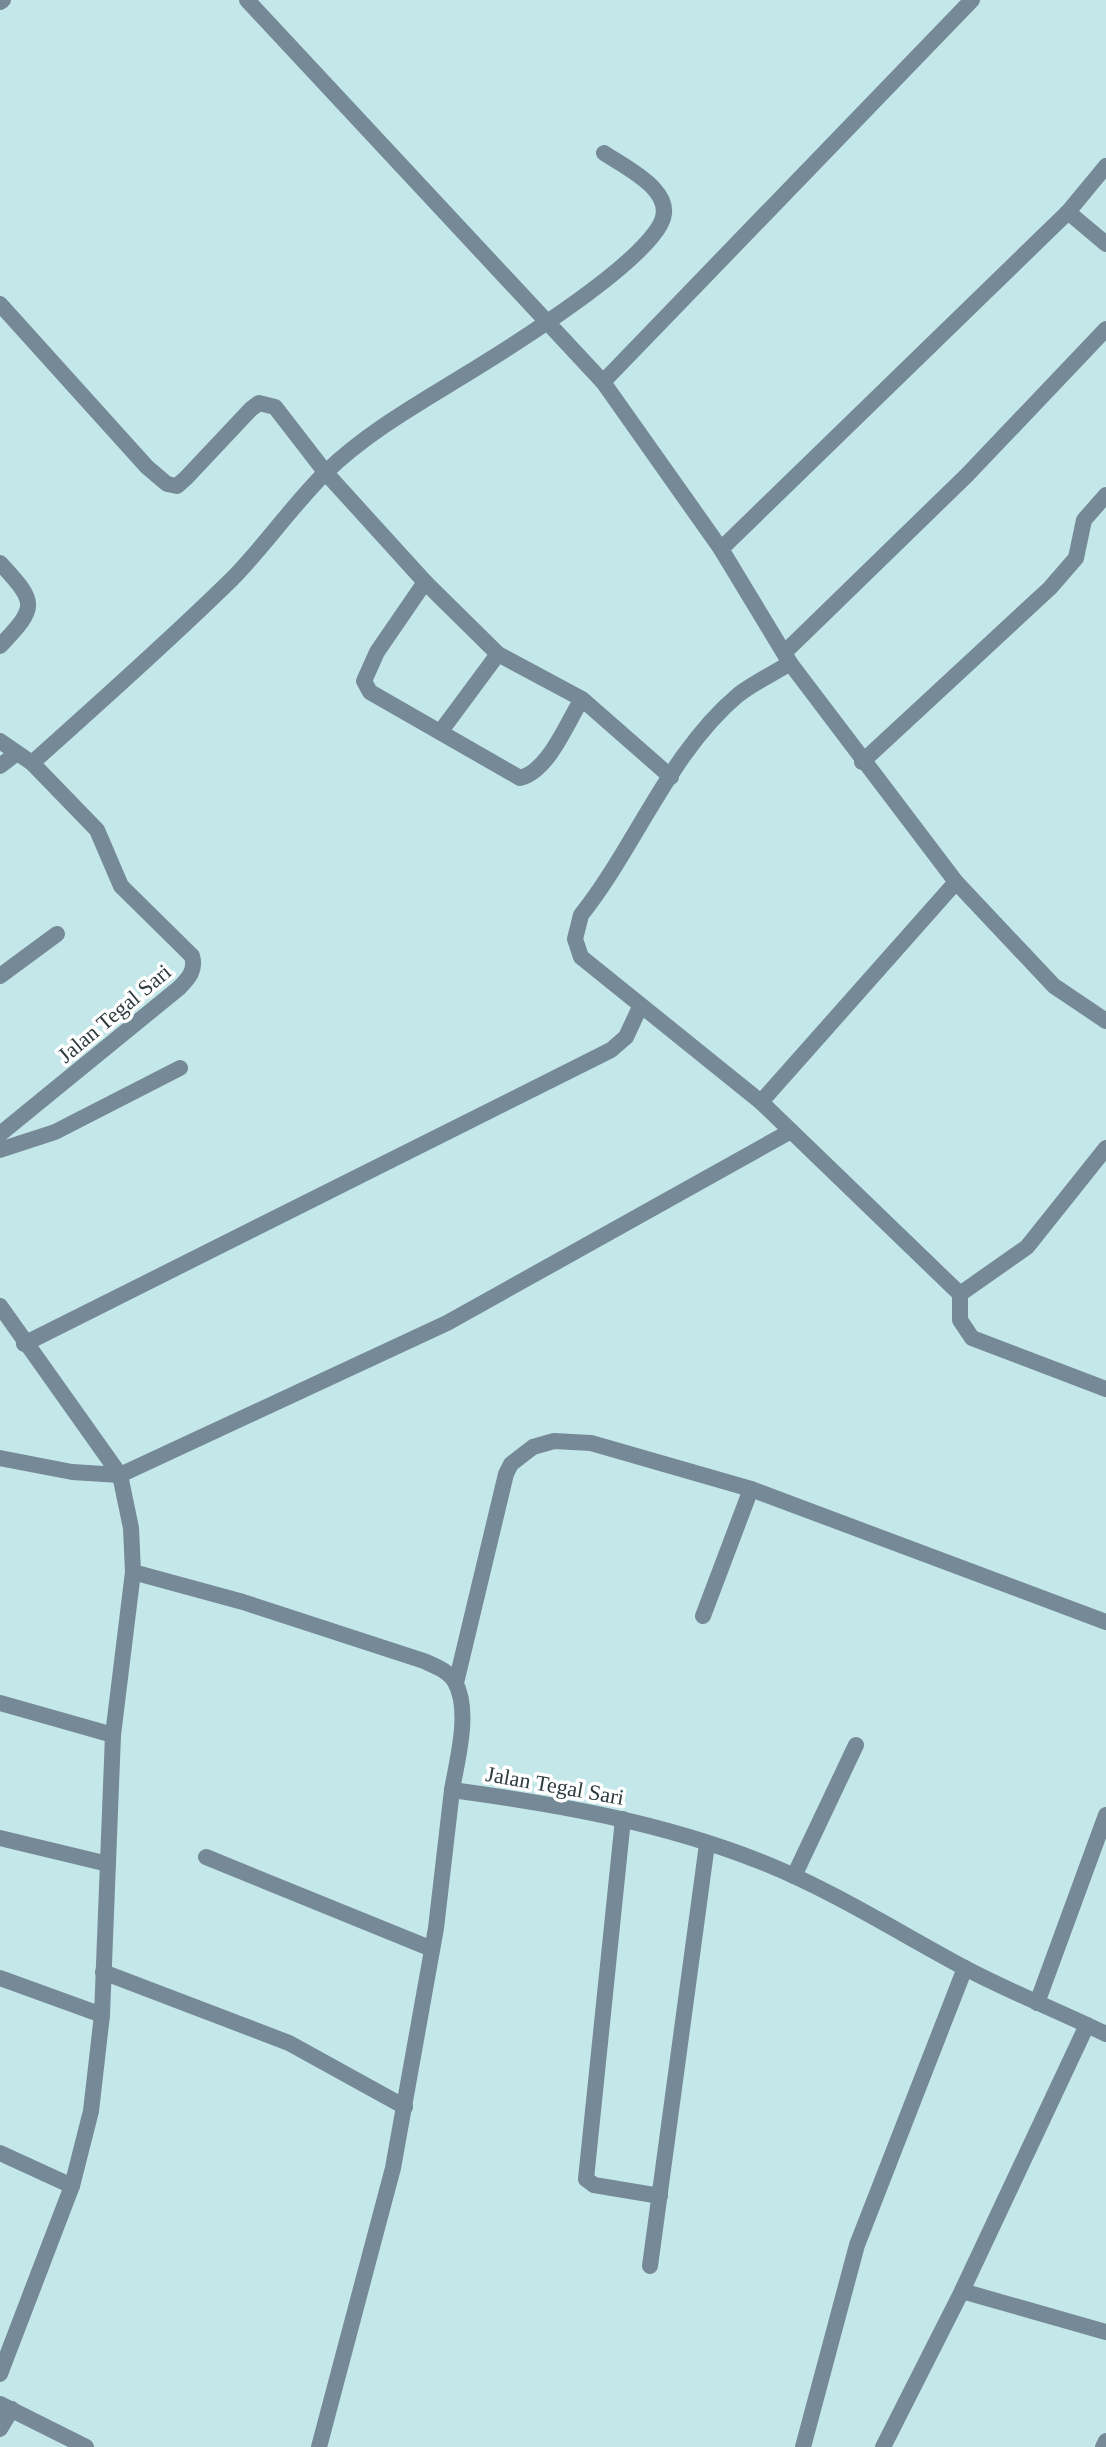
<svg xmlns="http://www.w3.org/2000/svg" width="1106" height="2447" font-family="Georgia,serif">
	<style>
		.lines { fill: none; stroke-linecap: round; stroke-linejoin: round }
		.street { stroke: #758a96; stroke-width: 16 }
		.labels { text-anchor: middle; stroke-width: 7; stroke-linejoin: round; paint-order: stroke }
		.street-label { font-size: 22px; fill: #2e3b3d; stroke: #fff }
	</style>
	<rect width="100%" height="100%" fill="#c4e7ea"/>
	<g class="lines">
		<g class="street">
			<path d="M247 0 603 382 721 549 790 663 956 882 1054 986 1106 1021"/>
			<path d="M0 2 3 0"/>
			<path d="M1068 212 1106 244"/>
			<path d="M0 304 147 467 167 484 177 486 186 478 251 409 259 403 275 407 326 473 425 582"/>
			<path d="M603 382 972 0"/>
			<path d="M721 549 1068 212 1106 166"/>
			<path d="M0 563C37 603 38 606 0 646"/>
			<path d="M785 652 967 475 1106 329"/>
			<path d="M790 663C773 674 753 683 738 695 669 753 636 846 581 915L575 939 581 957 761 1102 960 1294 1027 1247 1106 1148"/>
			<path d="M582 699C567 722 549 771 520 778L370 692 364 681 377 652 425 582 498 654 582 699 671 777"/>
			<path d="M441 731 498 654"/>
			<path d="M0 741 32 763 97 830 121 886 192 956C196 970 189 978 179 988L0 1134"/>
			<path d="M862 762 1050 588 1076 558 1084 520 1106 495"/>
			<path d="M32 763C100 702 168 642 233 578 265 545 292 506 325 473 372 427 434 395 489 360 532 333 636 267 660 225 679 192 626 168 604 153"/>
			<path d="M0 766 17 753"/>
			<path d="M0 976 57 934"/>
			<path d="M761 1102 956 882"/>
			<path d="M0 1150 55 1132 180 1068"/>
			<path d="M960 1294V1320L972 1338 1106 1389"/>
			<path d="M0 1306 120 1475 131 1528 133 1572 243 1602 424 1661C435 1666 449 1671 455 1682 471 1711 457 1760 452 1790 556 1804 660 1822 759 1861 830 1889 896 1931 963 1967 1010 1992 1059 2011 1106 2034"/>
			<path d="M24 1344 611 1050 626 1037 640 1007"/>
			<path d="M0 1458 72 1472 120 1475 447 1323 791 1131"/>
			<path d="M703 1616 751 1489"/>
			<path d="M456 1683 506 1474 511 1464 533 1447 554 1441 591 1443 751 1489 1106 1622"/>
			<path d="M0 1703 113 1735"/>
			<path d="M623 1819 586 2179 594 2185 660 2196"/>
			<path d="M0 1838 108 1864"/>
			<path d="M206 1857 432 1949"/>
			<path d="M794 1876 856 1745"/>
			<path d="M103 1972 289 2043 405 2107"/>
			<path d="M0 1978 102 2015"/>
			<path d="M1037 2003 1106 1815"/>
			<path d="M0 2153 72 2186"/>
			<path d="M650 2266 707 1844"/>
			<path d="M962 2291 1106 2332"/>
			<path d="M0 2374 72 2186 91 2111 102 2015 113 1735 133 1572"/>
			<path d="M0 2404 86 2447"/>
			<path d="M0 2429 12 2409"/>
			<path d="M319 2447 393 2168 436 1928 452 1790"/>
			<path d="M803 2447 857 2245 965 1968"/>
			<path d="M883 2447 962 2291 1087 2025"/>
			<path d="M1103 2447 1106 2441"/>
		</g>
	</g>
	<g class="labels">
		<g class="street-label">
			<text transform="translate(114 1013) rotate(-40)" y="8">Jalan Tegal Sari</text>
			<text transform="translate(555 1785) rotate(10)" y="8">Jalan Tegal Sari</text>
		</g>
	</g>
</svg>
